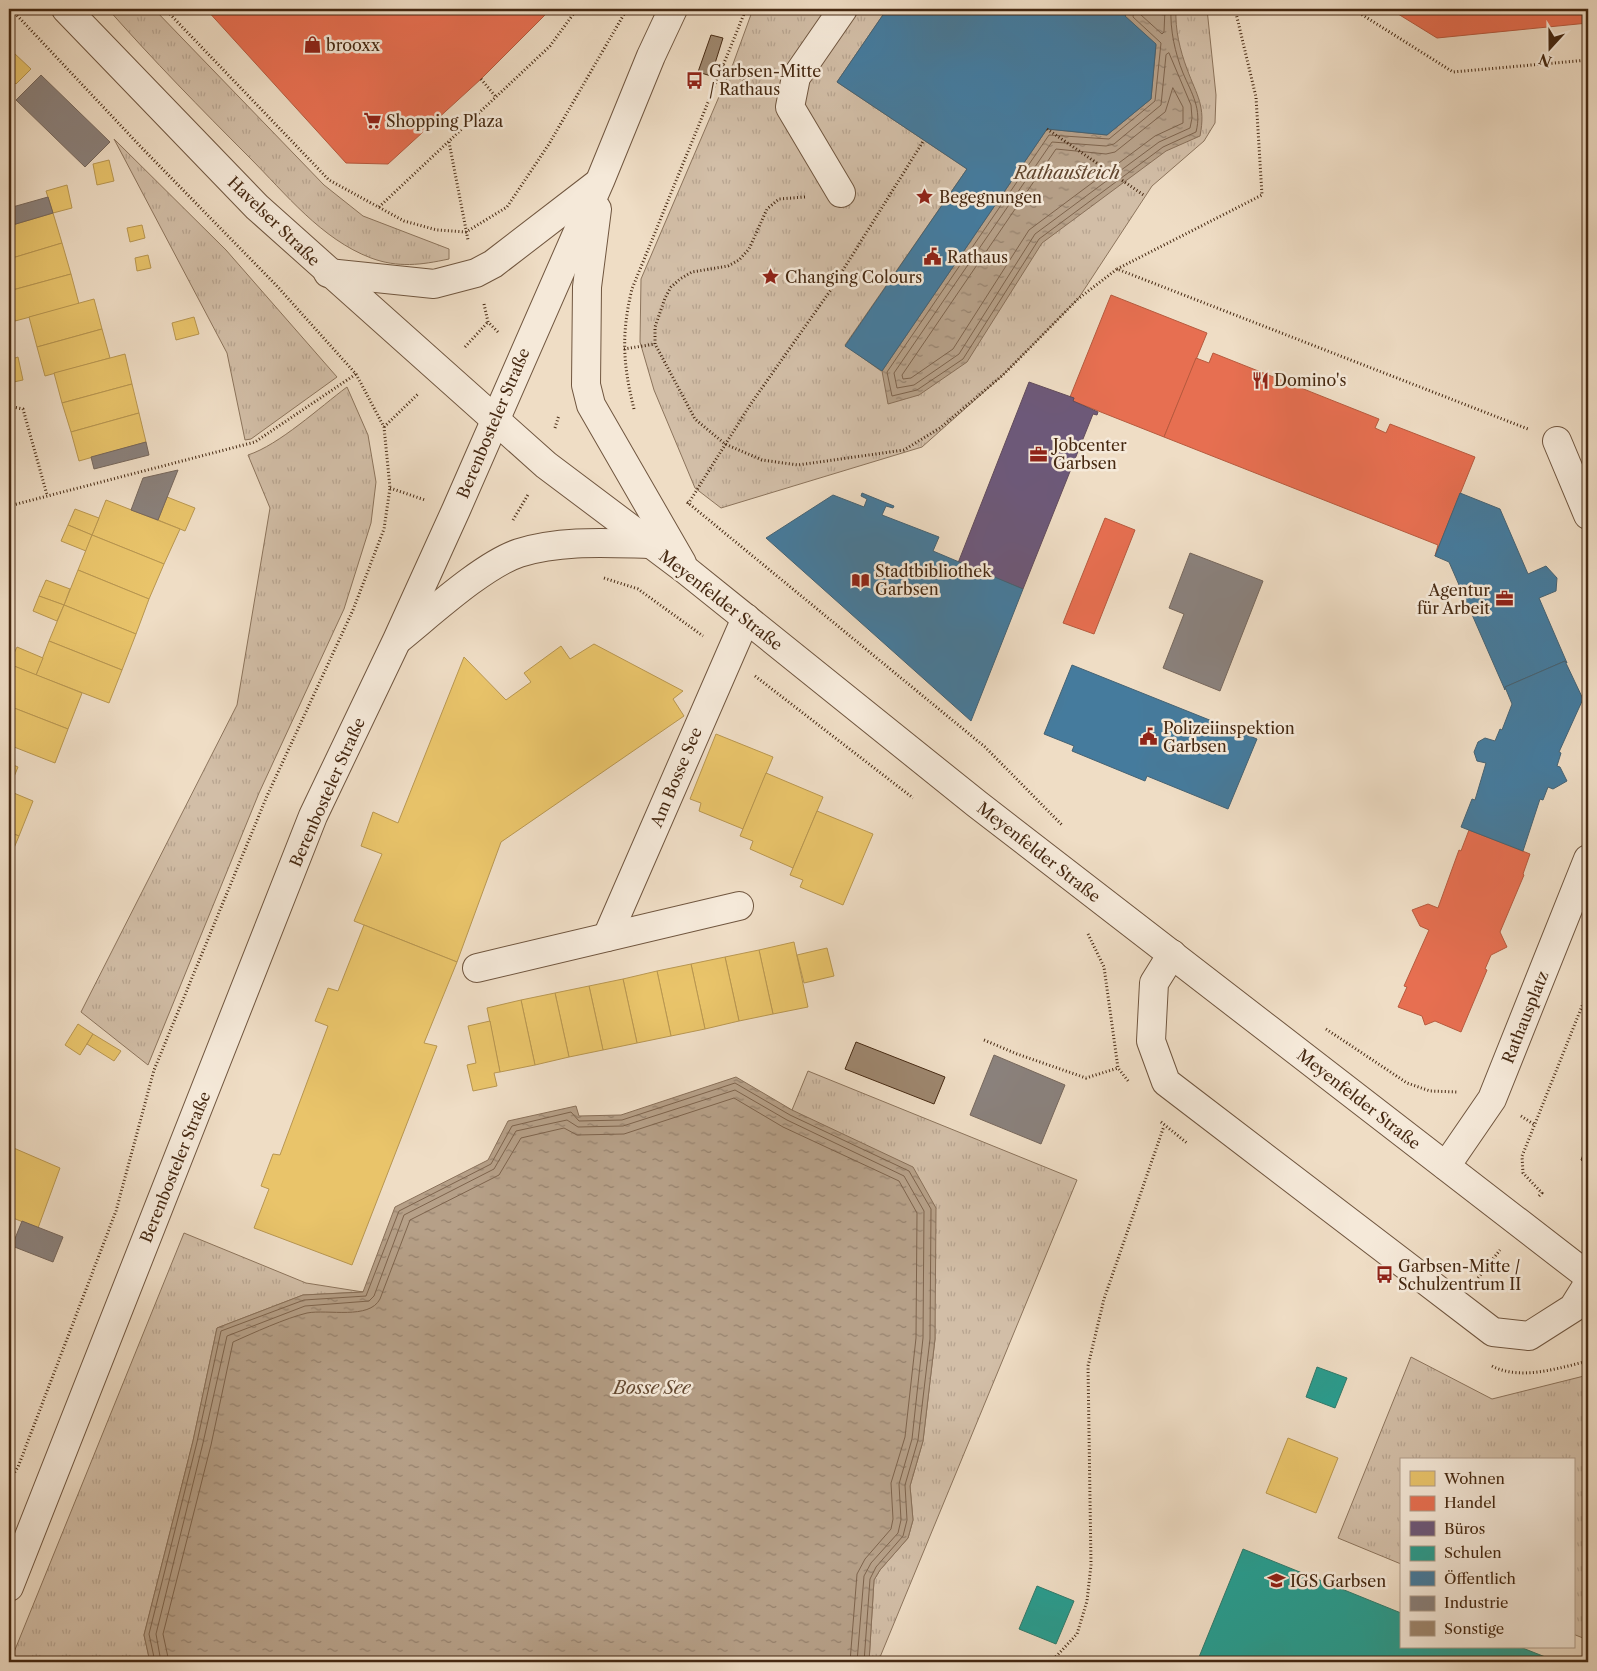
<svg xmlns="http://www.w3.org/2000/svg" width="1597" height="1671" font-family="'Libre Caslon Text',serif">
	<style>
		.grass { fill: url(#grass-tufts); stroke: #8c745c }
		.water { fill: url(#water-ripples); stroke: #897059 }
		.homes { fill: #e9c46a; stroke: #b89650 }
		.shops { fill: #e76f51; stroke: #b75a3e }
		.offices { fill: #6d597a; stroke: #614b5b }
		.schools { fill: #2a9d8f; stroke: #327a6a }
		.public { fill: #457b9d; stroke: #456273 }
		.industry { fill: #8a817c; stroke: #76675c }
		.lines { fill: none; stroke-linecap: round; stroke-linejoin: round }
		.shore { stroke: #7e644d; stroke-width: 1 }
		.building { fill: #9e876f; stroke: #462912 }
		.minor-casing { stroke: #70563f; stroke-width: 30 }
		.path { stroke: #462912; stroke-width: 3; stroke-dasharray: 1 2.5; stroke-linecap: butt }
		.minor { stroke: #f5e9d9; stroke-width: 28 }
		.labels { text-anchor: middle; stroke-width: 5; stroke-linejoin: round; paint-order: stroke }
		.poi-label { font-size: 16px; fill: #462912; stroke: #f5e9d9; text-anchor: start }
		.street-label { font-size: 16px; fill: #462912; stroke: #f5e9d9 }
		.water-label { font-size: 18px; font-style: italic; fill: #624730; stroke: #f5e9d9 }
	</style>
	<defs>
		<pattern id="grass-tufts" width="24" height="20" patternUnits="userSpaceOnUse" patternTransform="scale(1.25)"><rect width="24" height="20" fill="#d2bea7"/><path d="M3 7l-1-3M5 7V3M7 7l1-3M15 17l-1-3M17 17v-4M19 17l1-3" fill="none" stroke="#b6a38f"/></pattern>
		<pattern id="water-ripples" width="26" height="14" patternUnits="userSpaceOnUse" patternTransform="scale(1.25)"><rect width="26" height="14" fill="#b6a088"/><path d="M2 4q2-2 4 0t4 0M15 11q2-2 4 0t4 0" fill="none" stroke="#96826e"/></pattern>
	</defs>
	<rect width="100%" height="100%" fill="#efddc5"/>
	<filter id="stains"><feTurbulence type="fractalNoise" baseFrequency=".004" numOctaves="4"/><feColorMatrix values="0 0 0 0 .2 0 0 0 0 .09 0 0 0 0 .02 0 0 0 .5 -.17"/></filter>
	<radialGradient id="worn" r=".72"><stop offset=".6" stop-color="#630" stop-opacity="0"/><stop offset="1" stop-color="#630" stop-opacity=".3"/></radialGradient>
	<g class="grass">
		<path d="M108 9H154L324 185 363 216 449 249V259C421 265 398 268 371 258 321 239 286 194 249 157 201 109 153 60 108 9Z"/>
		<path d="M753 9H887L837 82 967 169 845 345 881 371 1047 129 1107 135 1151 99 1156 45 1125 16 1130 9H1207L1216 95 1215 123 1204 141 1152 186 1078 299 1003 375 922 447 721 508 695 488 654 390 640 342 641 279 733 64Z"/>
		<path d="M114 139 226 250 337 377 251 439 245 440 227 353Z"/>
		<path d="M347 387 368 435 376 482 371 523 344 609 259 793 148 1065 81 1012 237 705 270 508 248 455C279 445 320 407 347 387Z"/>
		<path d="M808 1071 1077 1180 878 1662H869L874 1580 880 1570 908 1538 913 1520 910 1486 923 1441 935 1339 934 1276 792 1110Z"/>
		<path d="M184 1233 306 1283 363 1292 303 1295 217 1328 193 1441 144 1635 150 1662H10Z"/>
		<path d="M1411 1357 1492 1399 1588 1375V1640L1573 1634V1460H1401V1564L1338 1538Z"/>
	</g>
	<g class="water">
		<path d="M1130 9H1176C1175 30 1180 50 1187 69 1197 96 1206 106 1200 136L1166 151 1042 243 967 362 919 395 888 404 882 371 1047 129 1107 135 1151 99 1156 45 1125 16Z"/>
		<path d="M736 1077 792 1110 913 1167 936 1208 935 1339 923 1441 910 1486 913 1520 908 1538 880 1570 874 1580 869 1662H150L144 1635 193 1441 217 1328 303 1295 363 1292 395 1207 488 1160 508 1121 576 1106 579 1116 621 1115Z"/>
	</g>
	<g class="homes">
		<path d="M14 53 31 69 16 84 9 78V57Z"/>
		<path d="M109 160 114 181 97 185 93 164Z"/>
		<path d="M67 185 72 208 53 213 46 191Z"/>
		<path d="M53 213 62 243 9 259V226Z"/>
		<path d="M142 225 145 238 130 242 127 228Z"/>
		<path d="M62 243 71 274 9 291V259Z"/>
		<path d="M148 255 151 268 137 271 135 258Z"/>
		<path d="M71 274 79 304 15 321 9 291Z"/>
		<path d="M94 299 102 329 37 347 29 317Z"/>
		<path d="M194 317 199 334 176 340 172 323Z"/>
		<path d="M102 329 110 358 45 376 37 347Z"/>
		<path d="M125 354 132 384 62 403 54 373Z"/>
		<path d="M18 357 23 380 9 383V360Z"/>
		<path d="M132 384 139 413 71 432 62 403Z"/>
		<path d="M139 413 146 442 79 461 71 432Z"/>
		<path d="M167 497 195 508 185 531 158 520Z"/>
		<path d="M106 500 180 529 164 564 92 535Z"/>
		<path d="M75 509 99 518 92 535 68 525Z"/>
		<path d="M68 525 92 535 86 551 61 541Z"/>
		<path d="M92 535 164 564 149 599 78 570Z"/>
		<path d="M78 570 149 599 136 634 64 605Z"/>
		<path d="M46 580 70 589 64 605 39 596Z"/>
		<path d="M39 596 64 605 57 621 33 611Z"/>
		<path d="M64 605 136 634 122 670 49 641Z"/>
		<path d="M49 641 122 670 109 703 36 675Z"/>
		<path d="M594 644 683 691 673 699 684 716 501 842 457 962 354 921 382 854 361 846 373 812 398 823 464 657 506 700 531 682 524 673 561 646 570 659Z"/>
		<path d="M17 647 43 658 36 675 9 664Z"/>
		<path d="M9 664 82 693 68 729 9 706Z"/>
		<path d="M9 706 68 729 55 763 9 745Z"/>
		<path d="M716 734 773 757 743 829 699 811 701 803 690 799Z"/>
		<path d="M9 763 18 767 9 789Z"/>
		<path d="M766 773 823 797 793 868 750 849 753 841 740 836Z"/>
		<path d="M9 791 33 801 19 836 9 832Z"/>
		<path d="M817 811 873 834 843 905 800 887 803 880 790 875Z"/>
		<path d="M9 832 19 836 9 860Z"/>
		<path d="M364 925 457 962 424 1043 437 1046 352 1265 254 1228 269 1189 261 1186 273 1154 280 1155 328 1026 315 1021 328 988 338 991Z"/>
		<path d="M794 942 808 1007 773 1014 759 950Z"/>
		<path d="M827 948 834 976 804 983 797 955Z"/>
		<path d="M759 950 773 1014 739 1021 725 957Z"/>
		<path d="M725 957 739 1021 705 1029 691 964Z"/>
		<path d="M691 964 705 1029 671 1036 657 971Z"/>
		<path d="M657 971 671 1036 637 1043 623 979Z"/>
		<path d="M623 979 637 1043 603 1050 589 986Z"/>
		<path d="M589 986 603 1050 569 1057 555 993Z"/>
		<path d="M555 993 569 1057 535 1065 521 1000Z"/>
		<path d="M521 1000 535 1065 500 1072 487 1008Z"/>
		<path d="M490 1021 500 1072 494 1073 497 1086 473 1091 467 1065 476 1063 468 1026Z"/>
		<path d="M78 1024 93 1034 80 1055 65 1045Z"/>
		<path d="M93 1034 121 1051 114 1061 87 1044Z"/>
		<path d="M9 1146 60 1168 38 1228 13 1218 9 1226Z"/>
		<path d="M1288 1438 1338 1458 1316 1513 1266 1493Z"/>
	</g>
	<g class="shops">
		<path d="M206 9H551L481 79 388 164 346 163Z"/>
		<path d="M1390 9H1588V23L1437 38Z"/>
		<path d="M1111 295 1207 333 1164 437 1073 401 1074 398 1070 397Z"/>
		<path d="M1213 353 1379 419 1375 428 1386 433 1390 424 1475 457 1435 556 1438 545 1164 437 1196 358 1209 363Z"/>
		<path d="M1105 518 1135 530 1094 634 1063 623Z"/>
		<path d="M1469 830 1530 854 1523 874 1524 875 1500 932 1507 947 1491 955 1485 969 1487 970 1461 1032 1435 1021 1425 1025 1422 1016 1398 1007 1407 987 1404 986 1429 930 1420 926 1412 910 1428 904 1438 908 1459 850 1461 851Z"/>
	</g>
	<path class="offices" d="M1029 382 1074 398 1073 401 1098 412 1097 415 1093 414 1023 589 958 563Z"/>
	<g class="schools">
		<path d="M1317 1367 1347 1378 1335 1408 1306 1397Z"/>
		<path d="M1243 1549 1401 1613V1647H1520L1558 1662H1197Z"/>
		<path d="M1037 1586 1074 1601 1056 1644 1019 1629Z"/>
	</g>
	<g class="public">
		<path d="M887 9H1130L1125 16 1156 44 1151 99 1107 135 1047 129 882 371 845 346 967 169 837 82Z"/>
		<path d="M862 493 894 506 893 508 886 506 882 515 939 537 933 551 1023 589 971 721 766 538 833 495 864 507 867 499 861 496Z"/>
		<path d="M1460 493 1500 509 1528 574 1546 566 1557 578 1556 591 1539 598 1567 663 1565 661 1505 687V690L1449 562 1435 556Z"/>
		<path d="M1565 661 1583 699 1559 752 1561 753 1557 766 1560 767 1567 781 1553 789 1548 787 1543 800 1540 799 1523 851 1461 827 1472 799 1475 800 1486 763 1477 761 1474 752 1478 742 1485 738 1495 741 1500 729 1502 730 1512 704 1505 687Z"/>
		<path d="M1072 665 1257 739 1228 809 1147 776 1145 781 1072 751 1074 746 1044 734Z"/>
	</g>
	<g class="industry">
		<path d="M41 75 110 142 85 167 16 100Z"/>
		<path d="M48 197 53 213 9 226V208Z"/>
		<path d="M146 442 149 455 94 469 91 457Z"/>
		<path d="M178 470 158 520 131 510 143 478Z"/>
		<path d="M1190 553 1263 581 1220 691 1163 668 1184 614 1169 608Z"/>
		<path d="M994 1055 1065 1085 1041 1144 970 1115Z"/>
		<path d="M22 1221 63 1237 53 1262 12 1246Z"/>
	</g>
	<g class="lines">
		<g class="shore">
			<path d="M1134 9 1133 17 1161 43 1155 101 1109 139 1049 135 887 372 892 396 917 390 963 359 1039 239 1163 147 1196 132C1202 109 1192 94 1183 73 1175 53 1170 30 1171 9"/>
			<path d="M1140 9 1141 15 1162 34 1164 32 1165 9"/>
			<path d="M1169 53 1191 105 1192 118 1190 128 1159 142 1035 234 959 354 914 385 897 388 894 373 1052 142 1106 146 1114 144 1161 105 1166 55Z"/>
			<path d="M1173 88 1183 107V123L1155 136 1029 230 953 349 911 378 903 379 902 375 1056 149 1106 154 1115 152 1165 112Z"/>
			<path d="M155 1662 149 1634 197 1442 221 1331 304 1300 366 1296 399 1211 491 1164 512 1126 571 1112 579 1121 622 1120 735 1083 790 1115 909 1171 931 1209 930 1339 918 1440 905 1485 907 1520 903 1536 876 1567 870 1579 864 1662"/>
			<path d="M161 1662 156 1634 203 1443 227 1336 305 1306 369 1301 374 1296 404 1215 494 1169 516 1131 567 1120 578 1127 623 1126 735 1090 787 1120 904 1176 924 1211 923 1338 912 1439 899 1484 901 1520 898 1533 871 1563 864 1576 857 1662"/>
			<path d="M169 1662 163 1634 211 1445 233 1342C253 1333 286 1318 307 1313 328 1309 369 1320 380 1299L410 1220 499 1175 521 1138 564 1128 577 1135 624 1134 734 1098 783 1127 899 1181 917 1213 916 1338 905 1437 891 1483 893 1519 891 1529 865 1559 857 1574 850 1662"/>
		</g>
	</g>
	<g class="building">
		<path d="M711 35 723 38 711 76 698 72Z"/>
		<path d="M856 1042 945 1077 934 1104 845 1069Z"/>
		<path d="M1588 1142V1164L1581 1160Z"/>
	</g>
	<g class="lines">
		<defs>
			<g id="minor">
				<path d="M66 9 257 207 546 465 687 571 977 804 1588 1276"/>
				<path d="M841 193 790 107 796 77 843 9"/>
				<path d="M597 209 587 287 586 385 591 405 682 563"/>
				<path d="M328 273 434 284 476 273 493 264 597 184"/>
				<path d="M1557 441 1588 515"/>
				<path d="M400 638C431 613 483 565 519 553 561 540 606 543 649 544"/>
				<path d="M607 937 746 618"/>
				<path d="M1172 954 1154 983 1151 1041 1166 1082 1493 1332 1529 1336 1573 1308 1588 1284"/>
				<path d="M477 968 739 906"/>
				<path d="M1446 1166 1492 1099 1588 859"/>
				<path d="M9 1587 313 816 397 640 456 510 600 181 651 56 673 9"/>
			</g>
		</defs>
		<use href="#minor" class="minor-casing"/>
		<g class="path">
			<path d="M165 9 329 180 404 221 437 230 466 232 507 207 549 144 627 9"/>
			<path d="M1353 9 1453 72 1588 60"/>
			<path d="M723 66 759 91"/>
			<path d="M481 79 496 97"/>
			<path d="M1047 129 1145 196"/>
			<path d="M449 142 468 240"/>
			<path d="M805 197 779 199 767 209 749 249 739 260 728 266 692 272 680 279 671 287 665 298 655 327V344L695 419 725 444 762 460 798 465 904 450 940 428 1003 375 1078 299 1117 269 1528 429"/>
			<path d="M379 207 550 46 577 9"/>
			<path d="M1117 269 1262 195 1256 97 1235 9"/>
			<path d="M484 304 488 322 499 333"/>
			<path d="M465 347 488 322"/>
			<path d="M624 349 655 344"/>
			<path d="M9 406 23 409 47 495"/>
			<path d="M634 409C623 365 621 334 632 289L746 9"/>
			<path d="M384 427 418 394"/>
			<path d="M555 428 559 415"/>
			<path d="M390 488 425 500"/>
			<path d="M687 502 985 747 1063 826"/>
			<path d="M688 504 750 405 830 291 924 140"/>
			<path d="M9 506 255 442 356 374"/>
			<path d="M513 520 529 493"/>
			<path d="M604 578 638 589 703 636"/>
			<path d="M755 676 913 798"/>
			<path d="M1088 934 1104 967 1118 1068 1129 1082"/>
			<path d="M1326 1029 1407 1083 1430 1091 1457 1092"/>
			<path d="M984 1040 1017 1054 1086 1078 1118 1068"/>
			<path d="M1521 1116 1535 1125"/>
			<path d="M1161 1122 1187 1143"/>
			<path d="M1539 1196 1542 1193 1523 1173 1522 1156 1588 991"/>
			<path d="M1478 1278 1500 1250"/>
			<path d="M1492 1366C1520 1381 1559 1368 1588 1361"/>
			<path d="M9 1481 18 1467 116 1211 154 1070 267 796 353 610 384 529 390 488 384 427 356 374 276 285 140 146 11 9"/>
			<path d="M1051 1662 1077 1634 1087 1601 1091 1565 1088 1366 1104 1299 1164 1126"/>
		</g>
		<use href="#minor" class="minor"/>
	</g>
	<defs>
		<symbol id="shop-bare" viewBox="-9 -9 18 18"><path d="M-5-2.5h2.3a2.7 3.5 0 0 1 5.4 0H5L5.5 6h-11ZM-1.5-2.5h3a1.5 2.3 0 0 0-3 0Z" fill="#8f2418" stroke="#f5e9d9" stroke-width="2.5" paint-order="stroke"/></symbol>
		<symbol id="bus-bare" viewBox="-9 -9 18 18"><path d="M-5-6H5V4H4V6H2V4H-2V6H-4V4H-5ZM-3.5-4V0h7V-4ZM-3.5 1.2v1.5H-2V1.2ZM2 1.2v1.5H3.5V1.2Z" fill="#8f2418" stroke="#f5e9d9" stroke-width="2.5" paint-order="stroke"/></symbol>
		<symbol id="supermarket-bare" viewBox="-9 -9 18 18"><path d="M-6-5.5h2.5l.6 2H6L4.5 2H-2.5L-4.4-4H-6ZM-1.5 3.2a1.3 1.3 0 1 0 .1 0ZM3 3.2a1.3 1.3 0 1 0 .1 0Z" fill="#8f2418" stroke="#f5e9d9" stroke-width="2.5" paint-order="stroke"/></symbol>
		<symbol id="sight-bare" viewBox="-9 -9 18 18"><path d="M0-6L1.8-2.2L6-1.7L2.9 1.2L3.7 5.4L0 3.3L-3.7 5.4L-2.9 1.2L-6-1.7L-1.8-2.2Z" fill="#8f2418" stroke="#f5e9d9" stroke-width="2.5" paint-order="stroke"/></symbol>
		<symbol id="civic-bare" viewBox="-9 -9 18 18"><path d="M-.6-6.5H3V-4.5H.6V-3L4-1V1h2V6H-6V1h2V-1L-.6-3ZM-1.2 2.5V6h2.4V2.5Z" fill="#8f2418" stroke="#f5e9d9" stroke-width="2.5" paint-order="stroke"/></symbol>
		<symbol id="restaurant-bare" viewBox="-9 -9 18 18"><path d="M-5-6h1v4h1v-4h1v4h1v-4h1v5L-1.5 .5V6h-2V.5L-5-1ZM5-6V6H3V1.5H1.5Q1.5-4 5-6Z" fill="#8f2418" stroke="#f5e9d9" stroke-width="2.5" paint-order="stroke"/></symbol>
		<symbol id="office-bare" viewBox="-9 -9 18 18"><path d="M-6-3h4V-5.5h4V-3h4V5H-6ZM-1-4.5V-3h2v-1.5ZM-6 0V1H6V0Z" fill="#8f2418" stroke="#f5e9d9" stroke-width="2.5" paint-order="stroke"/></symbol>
		<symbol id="library-bare" viewBox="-9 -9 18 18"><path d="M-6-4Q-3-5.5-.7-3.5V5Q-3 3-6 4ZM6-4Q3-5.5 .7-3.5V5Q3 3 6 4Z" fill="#8f2418" stroke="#f5e9d9" stroke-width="2.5" paint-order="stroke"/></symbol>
		<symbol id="school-bare" viewBox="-9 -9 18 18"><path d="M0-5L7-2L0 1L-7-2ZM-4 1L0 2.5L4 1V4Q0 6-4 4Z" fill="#8f2418" stroke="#f5e9d9" stroke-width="2.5" paint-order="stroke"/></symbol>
	</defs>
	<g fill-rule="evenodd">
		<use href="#shop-bare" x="300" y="32" width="25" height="25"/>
		<use href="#bus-bare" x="682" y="68" width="25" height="25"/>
		<use href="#supermarket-bare" x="360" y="108" width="25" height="25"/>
		<use href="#sight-bare" x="912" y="184" width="25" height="25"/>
		<use href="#civic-bare" x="920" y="244" width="25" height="25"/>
		<use href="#sight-bare" x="758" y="264" width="25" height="25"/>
		<use href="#restaurant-bare" x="1248" y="368" width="25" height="25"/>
		<use href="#office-bare" x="1026" y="442" width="25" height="25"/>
		<use href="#library-bare" x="848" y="568" width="25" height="25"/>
		<use href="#office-bare" x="1492" y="586" width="25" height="25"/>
		<use href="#civic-bare" x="1136" y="724" width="25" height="25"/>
		<use href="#bus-bare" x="1372" y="1262" width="25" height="25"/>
		<use href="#school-bare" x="1264" y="1568" width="25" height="25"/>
	</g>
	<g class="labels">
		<g class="poi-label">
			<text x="326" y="51">brooxx</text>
			<text x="709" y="77">Garbsen-Mitte<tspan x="709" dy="18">/ Rathaus</tspan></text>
			<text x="386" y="127">Shopping Plaza</text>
			<text x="939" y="203">Begegnungen</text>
			<text x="947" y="263">Rathaus</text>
			<text x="785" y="283">Changing Colours</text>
			<text x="1274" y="386">Domino's</text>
			<text x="1053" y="451">Jobcenter<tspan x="1053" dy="18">Garbsen</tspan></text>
			<text x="875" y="577">Stadtbibliothek<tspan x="875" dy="18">Garbsen</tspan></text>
			<text x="1490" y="596" text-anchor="end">Agentur<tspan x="1490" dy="18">für Arbeit</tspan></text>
			<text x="1163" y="734">Polizeiinspektion<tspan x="1163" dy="18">Garbsen</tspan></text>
			<text x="1398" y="1272">Garbsen-Mitte /<tspan x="1398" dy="18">Schulzentrum II</tspan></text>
			<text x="1290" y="1587">IGS Garbsen</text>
		</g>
		<g class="street-label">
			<text transform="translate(274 221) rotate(44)" y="6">Havelser Straße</text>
			<text transform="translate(493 423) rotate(-67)" y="6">Berenbosteler Straße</text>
			<text transform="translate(721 600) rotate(38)" y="6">Meyenfelder Straße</text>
			<text transform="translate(676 777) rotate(-67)" y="6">Am Bosse See</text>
			<text transform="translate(327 792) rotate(-66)" y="6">Berenbosteler Straße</text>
			<text transform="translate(1039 852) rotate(38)" y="6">Meyenfelder Straße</text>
			<text transform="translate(1525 1017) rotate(-68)" y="6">Rathausplatz</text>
			<text transform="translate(1359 1099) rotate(38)" y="6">Meyenfelder Straße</text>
			<text transform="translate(175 1167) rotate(-68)" y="6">Berenbosteler Straße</text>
		</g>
		<g class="water-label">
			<text x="1067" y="179">Rathausteich</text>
			<text x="652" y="1394">Bosse See</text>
		</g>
	</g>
	<rect width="1597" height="1671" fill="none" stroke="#efddc5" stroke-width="30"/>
	<rect x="10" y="10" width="1577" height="1651" fill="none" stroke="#462912" stroke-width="2.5"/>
	<rect x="15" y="15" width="1567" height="1641" fill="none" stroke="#462912"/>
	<rect x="1400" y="1458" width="175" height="190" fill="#f5e9d9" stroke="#af9c89"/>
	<rect x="1410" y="1471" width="25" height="15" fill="#e9c46a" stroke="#af9c89"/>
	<text x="1444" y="1484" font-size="15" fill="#462912">Wohnen</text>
	<rect x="1410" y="1496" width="25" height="15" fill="#e76f51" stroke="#af9c89"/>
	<text x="1444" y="1508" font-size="15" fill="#462912">Handel</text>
	<rect x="1410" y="1521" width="25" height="15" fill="#6d597a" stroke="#af9c89"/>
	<text x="1444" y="1534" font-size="15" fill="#462912">Büros</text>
	<rect x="1410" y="1546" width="25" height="15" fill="#2a9d8f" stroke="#af9c89"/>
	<text x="1444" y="1558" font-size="15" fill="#462912">Schulen</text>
	<rect x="1410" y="1571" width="25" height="15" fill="#457b9d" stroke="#af9c89"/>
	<text x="1444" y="1584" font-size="15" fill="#462912">Öffentlich</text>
	<rect x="1410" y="1596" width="25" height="15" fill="#8a817c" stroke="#af9c89"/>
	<text x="1444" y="1608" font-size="15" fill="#462912">Industrie</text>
	<rect x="1410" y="1621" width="25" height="15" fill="#9e876f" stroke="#af9c89"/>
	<text x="1444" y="1634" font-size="15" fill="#462912">Sonstige</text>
	<g transform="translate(1550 48) rotate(201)" stroke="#f5e9d9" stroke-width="4" paint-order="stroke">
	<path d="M0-4L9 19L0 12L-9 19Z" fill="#462912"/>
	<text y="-8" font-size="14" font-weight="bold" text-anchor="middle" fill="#462912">N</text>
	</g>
	<rect width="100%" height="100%" filter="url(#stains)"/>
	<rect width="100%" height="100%" fill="url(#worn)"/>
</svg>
